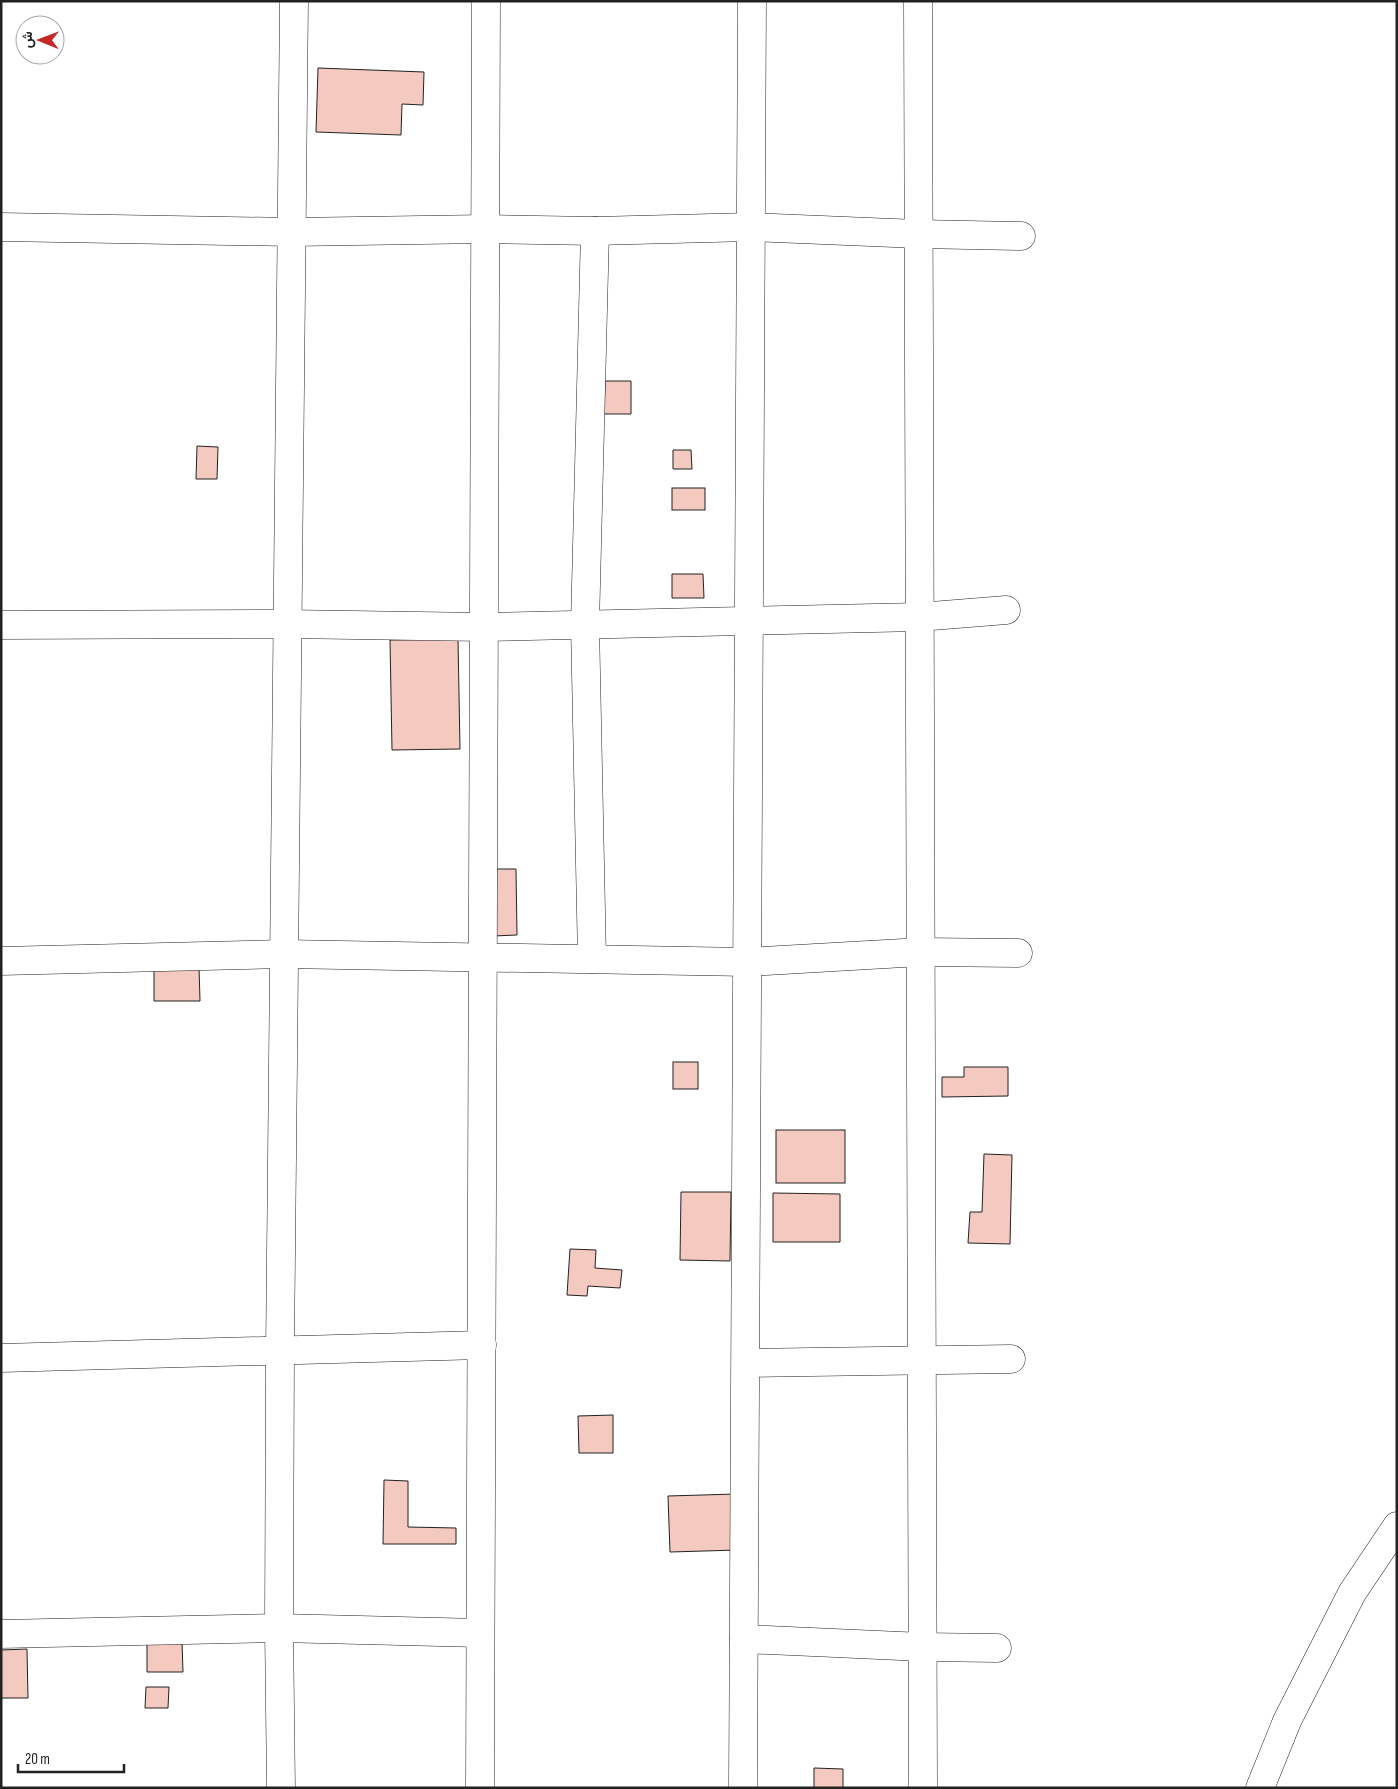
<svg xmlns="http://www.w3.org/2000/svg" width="1398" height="1789" font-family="'Sofia Sans Condensed',Vazirmatn,sans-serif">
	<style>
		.building { fill: #f3c9c0; stroke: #222 }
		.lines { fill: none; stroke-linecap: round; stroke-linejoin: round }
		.minor-casing { stroke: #222; stroke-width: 29 }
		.minor { stroke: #fff; stroke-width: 28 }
	</style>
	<rect width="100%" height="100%" fill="#fff"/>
	<g class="building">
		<path d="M318 68 424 72 423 105 402 104 401 135 316 132Z"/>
		<path d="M605 381H631V414H604Z"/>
		<path d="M197 446 218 447 217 479H196Z"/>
		<path d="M673 450H691L692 469H673Z"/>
		<rect x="672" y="488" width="33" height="22"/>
		<path d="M672 574H703L704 598H672Z"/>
		<path d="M458 639 460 749 392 750 390 640Z"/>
		<path d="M492 869H516L517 935 493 936Z"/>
		<path d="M199 967 200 1001H154V968Z"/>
		<rect x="673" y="1062" width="25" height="27"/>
		<path d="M964 1067H1008V1096L942 1097V1077H964Z"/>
		<rect x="776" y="1130" width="69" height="53"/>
		<path d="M984 1154 1012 1155 1010 1244 968 1243 970 1212H982Z"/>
		<path d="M681 1192H731L730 1261 680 1260Z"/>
		<path d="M773 1193 840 1194V1242H773Z"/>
		<path d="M570 1249 596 1250 595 1268 622 1270 620 1288 588 1286 587 1296 567 1295Z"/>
		<path d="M613 1415V1453H579L578 1416Z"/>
		<path d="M384 1480 408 1481V1527L456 1528V1544H383Z"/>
		<path d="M736 1494 738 1550 670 1552 668 1496Z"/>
		<path d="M147 1642H182L183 1672H147Z"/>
		<path d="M27 1649 28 1698H1V1650Z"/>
		<path d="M146 1687H169L168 1708H145Z"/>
		<path d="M814 1768 843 1769V1788H814Z"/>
	</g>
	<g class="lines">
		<defs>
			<g id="minor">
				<path d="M918 1 923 1788"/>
				<path d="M1 227 292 232 485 229 595 231 751 227 918 234 1021 236"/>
				<path d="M1 625 287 624 484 627 919 617 1006 610"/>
				<path d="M592 959 585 625 595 231"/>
				<path d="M1 961 284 954 747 962 921 952 1018 953"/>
				<path d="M1 1358 482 1345"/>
				<path d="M746 1363 1011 1359"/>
				<path d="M1 1634 279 1628 480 1633"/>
				<path d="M744 1639 923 1647 997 1648"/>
				<path d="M281 1788 279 1628 280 1351 294 1"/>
				<path d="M480 1788 486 1"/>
				<path d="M743 1788 752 1"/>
				<path d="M1260 1788 1287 1721 1352 1593 1397 1526"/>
			</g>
		</defs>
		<use href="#minor" class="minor-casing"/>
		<use href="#minor" class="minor"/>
	</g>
	<rect width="1398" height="1789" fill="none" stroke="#222222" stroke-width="5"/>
	<g transform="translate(40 40) rotate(271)"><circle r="24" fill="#ffffff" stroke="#a7a7a7"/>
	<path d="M0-4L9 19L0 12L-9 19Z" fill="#c62828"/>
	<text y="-8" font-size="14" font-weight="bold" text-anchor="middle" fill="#222222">ش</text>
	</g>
	<path d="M18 1764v8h106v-8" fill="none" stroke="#222222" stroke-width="2.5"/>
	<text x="25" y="1764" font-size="15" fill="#222222" stroke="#ffffff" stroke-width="4" paint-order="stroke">20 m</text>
</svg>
